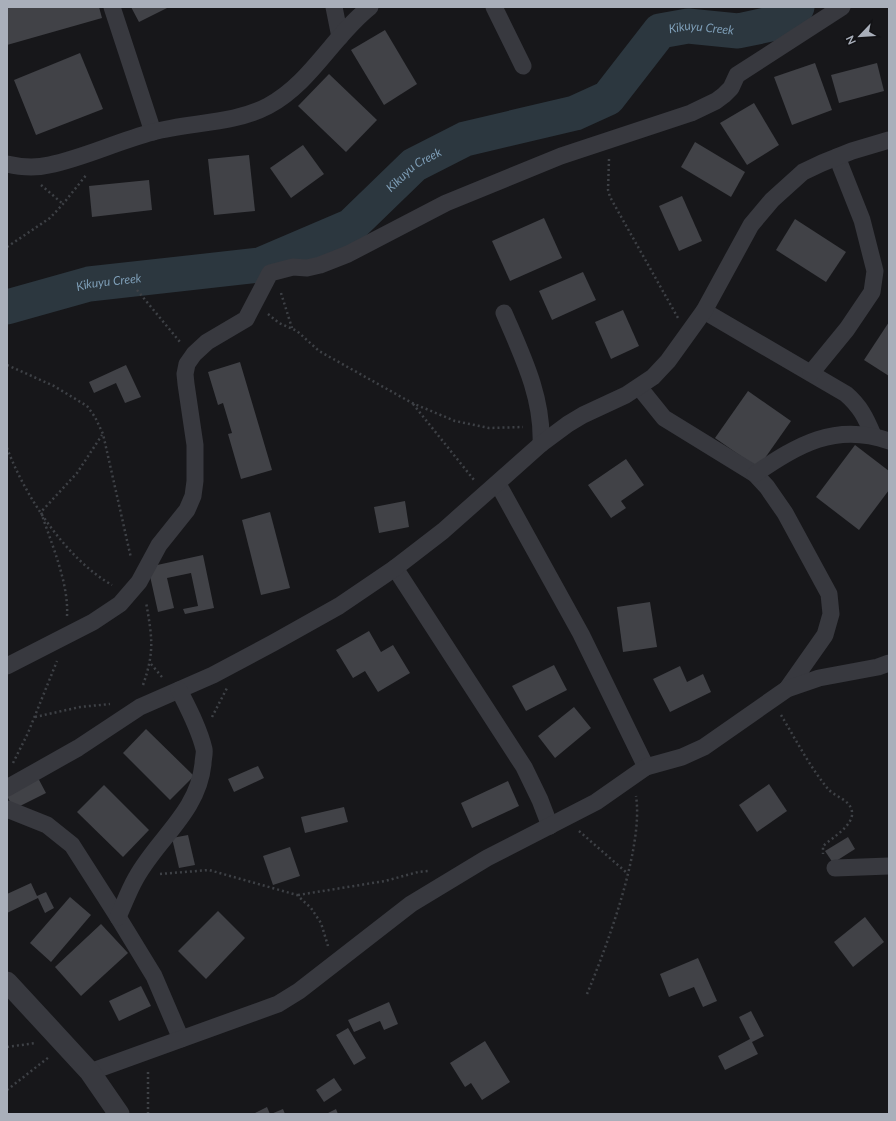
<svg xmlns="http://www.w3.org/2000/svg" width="896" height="1121" font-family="Lato,sans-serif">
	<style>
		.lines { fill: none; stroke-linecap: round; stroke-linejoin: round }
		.river { stroke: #2c373f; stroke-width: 35 }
		.building { fill: #414247 }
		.path { stroke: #3e4146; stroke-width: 2.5; stroke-dasharray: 2 3; stroke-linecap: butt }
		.minor { stroke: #38393f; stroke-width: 17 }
		.tertiary { stroke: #38393f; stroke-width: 21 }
		.labels { text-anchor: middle; stroke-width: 3; stroke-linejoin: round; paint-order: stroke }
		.water-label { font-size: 12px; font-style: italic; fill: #7e9eb7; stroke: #121215 }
	</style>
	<rect width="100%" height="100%" fill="#17171a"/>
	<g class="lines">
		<path class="river" id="s1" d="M7 307 89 284 260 265 351 226 414 165 465 139 575 113 608 98 660 31 688 26 738 31 790 20 797 7"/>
	</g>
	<g class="building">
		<path d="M7 7H99L102 18 7 45Z"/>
		<path d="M131 7H169L139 22Z"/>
		<path d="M385 30 417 84 384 105 351 50Z"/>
		<path d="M80 53 103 109 36 135 14 80Z"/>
		<path d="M815 63 832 110 792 125 774 77Z"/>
		<path d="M877 63 884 91 839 103 831 75Z"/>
		<path d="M329 74 377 120 346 152 298 106Z"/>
		<path d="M754 103 779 145 747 165 720 123Z"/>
		<path d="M695 142 745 172 731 197 681 167Z"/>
		<path d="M303 145 324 174 291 198 270 168Z"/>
		<path d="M249 155 255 211 214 215 208 159Z"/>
		<path d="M149 180 152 210 92 217 89 186Z"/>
		<path d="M682 196 702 241 679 251 659 206Z"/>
		<path d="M544 218 562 258 510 281 492 241Z"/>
		<path d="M795 219 846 252 826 282 776 250Z"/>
		<path d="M583 272 596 300 552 320 539 291Z"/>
		<path d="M623 310 639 346 611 359 595 322Z"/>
		<path d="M889 322V376L864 360Z"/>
		<path d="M240 362 272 470 241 479 228 434 232 433 223 403 218 405 208 372Z"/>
		<path d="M126 365 141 397 125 403 116 383 94 393 89 382Z"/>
		<path d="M748 391 791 421 758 468 715 438Z"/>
		<path d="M855 445 889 471V490L859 530 816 497Z"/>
		<path d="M626 459 644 485 621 501 626 508 611 518 588 485Z"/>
		<path d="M405 501 409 527 379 533 374 507Z"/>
		<path d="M270 512 290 588 261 595 242 520Z"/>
		<path d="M203 555 214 608 185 614 183 609 198 606 191 573 167 578 174 608 158 612 148 567Z"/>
		<path d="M650 602 657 647 623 652 617 607Z"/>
		<path d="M369 631 381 652 393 645 410 673 378 692 365 671 353 678 336 650Z"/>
		<path d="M554 665 567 690 526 711 512 686Z"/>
		<path d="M680 666 687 682 703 674 711 692 670 712 653 679Z"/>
		<path d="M574 707 591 728 555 758 538 736Z"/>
		<path d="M146 729 194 776 170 800 123 753Z"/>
		<path d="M258 766 264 778 234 792 228 779Z"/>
		<path d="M38 778 46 793 14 809 7 796Z"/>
		<path d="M508 781 519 806 472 828 461 803Z"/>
		<path d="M769 784 787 811 757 832 739 805Z"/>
		<path d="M104 785 149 830 123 857 77 812Z"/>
		<path d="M344 807 348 822 305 833 301 817Z"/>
		<path d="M188 835 195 865 179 868 172 838Z"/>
		<path d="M848 837 855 849 833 863 825 851Z"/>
		<path d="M290 847 300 876 273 885 263 856Z"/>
		<path d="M31 883 37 896 46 892 54 908 45 913 38 898 7 913V894Z"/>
		<path d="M70 897 91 915 51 962 30 943Z"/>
		<path d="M218 911 245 938 206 979 178 951Z"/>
		<path d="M865 917 884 942 853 967 834 942Z"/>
		<path d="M101 924 128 953 81 996 55 967Z"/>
		<path d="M698 958 717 1001 703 1007 694 987 669 997 660 974Z"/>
		<path d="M141 986 151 1006 119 1021 109 1001Z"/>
		<path d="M389 1002 398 1024 384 1030 380 1021 354 1032 348 1020Z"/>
		<path d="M751 1011 764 1036 752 1042 758 1054 725 1070 718 1056 750 1039 739 1017Z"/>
		<path d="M348 1028 366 1058 354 1065 336 1035Z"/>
		<path d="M485 1041 510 1082 482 1100 471 1083 465 1087 450 1063Z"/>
		<path d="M334 1078 342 1090 324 1102 316 1090Z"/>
		<path d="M267 1107 270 1114H253Z"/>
		<path d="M283 1109 285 1114H271Z"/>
		<path d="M336 1109 338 1114H326Z"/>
	</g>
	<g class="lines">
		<g class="path">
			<path d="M609 159 608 190 610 197 678 318"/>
			<path d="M41 185 63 204"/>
			<path d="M7 247 50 218 63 204 87 174"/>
			<path d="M137 290 180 342"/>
			<path d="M281 293 292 328"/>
			<path d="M268 314 279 323 297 331 319 351 412 403 455 421 489 428 523 427"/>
			<path d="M7 365 54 386 87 406 95 417 103 434 131 558"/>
			<path d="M413 404 474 480"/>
			<path d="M7 448C25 496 66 559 112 585"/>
			<path d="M67 616C69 583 51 543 41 512L77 473 102 435"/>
			<path d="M151 664 162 677"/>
			<path d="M143 685C155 651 152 637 146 602"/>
			<path d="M781 715C796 740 810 767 828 789 835 797 851 800 852 812 854 825 832 838 823 846V854"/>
			<path d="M35 717 80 707 110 704"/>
			<path d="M212 717 227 688"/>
			<path d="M13 763 28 733 57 661"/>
			<path d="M579 831 627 873"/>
			<path d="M160 874 209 870 297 895 311 908 321 923 328 946"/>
			<path d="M298 895 385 881 418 872 428 871"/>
			<path d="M587 994C607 946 644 847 636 796"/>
			<path d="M7 1047 36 1043"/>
			<path d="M7 1090 49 1057"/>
			<path d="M148 1114V1071"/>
		</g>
		<g class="minor">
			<path d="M112 7 153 132"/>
			<path d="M334 7 340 37"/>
			<path d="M494 7 523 66"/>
			<path d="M7 164C20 167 36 168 49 165 84 158 118 141 153 132 190 122 234 124 268 106 311 83 333 36 370 7"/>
			<path d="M704 311 846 394C860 406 866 418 873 435"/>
			<path d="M504 313C522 355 543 397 541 444"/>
			<path d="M811 373 847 329 872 292 875 271 862 220 837 157"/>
			<path d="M639 387 664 418 755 474 767 487 785 513 829 594 831 614 825 635 787 689"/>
			<path d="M755 474C798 445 835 422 889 441"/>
			<path d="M498 484 581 634 646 767"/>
			<path d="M395 568 524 767 540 800 550 826"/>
			<path d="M7 666 93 622 120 604 139 582 159 545 187 510 193 496 195 481V445L186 384 185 374 187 364 194 354 207 342 246 319 270 273 293 267 307 268 320 265 348 254 446 203 561 156 691 113 716 101 724 95 731 88 737 75 842 7"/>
			<path d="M7 788 78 748 140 707 213 675 273 643 339 606 395 568 443 531 541 444 568 424 583 415 626 395 653 377 668 361 704 311 751 225 772 200 803 172 822 163 852 151 889 140"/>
			<path d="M7 809 47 825 72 845 118 917 154 976 181 1039"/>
			<path d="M835 868 889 866"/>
			<path d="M118 917C124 904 129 890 136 878 158 838 198 812 203 764 203 759 205 753 204 749 199 728 188 708 179 690"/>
			<path d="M90 1072 278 1004 299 991 411 904 487 858 596 802 646 767 682 757 704 747 787 689 819 678 878 667 889 663"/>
		</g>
		<path class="tertiary" d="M7 982 90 1072 119 1114"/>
	</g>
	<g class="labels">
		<g class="water-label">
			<text dy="4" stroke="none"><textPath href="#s1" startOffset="777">Kikuyu Creek</textPath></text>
			<text dy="4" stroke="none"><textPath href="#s1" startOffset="441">Kikuyu Creek</textPath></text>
			<text dy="4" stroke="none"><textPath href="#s1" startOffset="105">Kikuyu Creek</textPath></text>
		</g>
	</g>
	<rect width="896" height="1121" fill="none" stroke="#a9afba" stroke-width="16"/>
	<g transform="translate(860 36) rotate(245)" stroke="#121215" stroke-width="3" paint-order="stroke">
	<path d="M0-3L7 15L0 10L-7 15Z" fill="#a9afba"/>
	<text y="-6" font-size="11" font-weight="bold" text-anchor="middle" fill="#a9afba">N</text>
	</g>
</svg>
